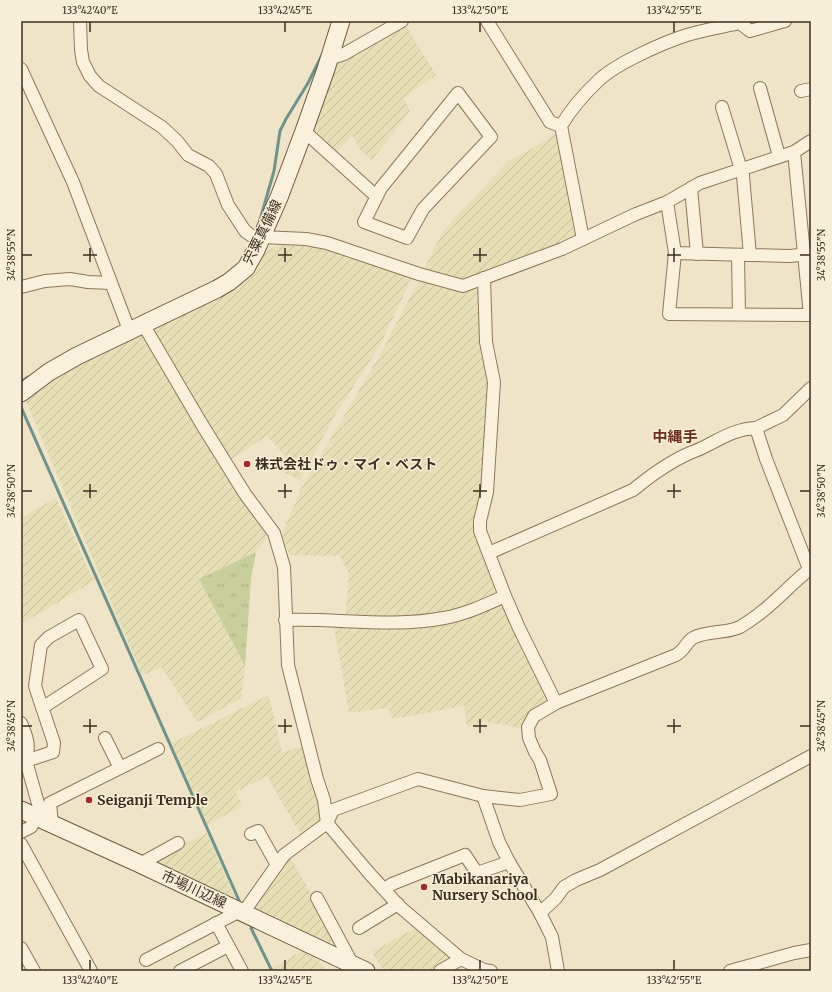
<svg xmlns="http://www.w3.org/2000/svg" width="832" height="992" font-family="Merriweather,'Noto Sans JP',serif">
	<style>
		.farmland { fill: url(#farmland-furrows) }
		.grass { fill: url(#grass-tufts) }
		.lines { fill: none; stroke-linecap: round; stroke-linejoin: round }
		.stream { stroke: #6f938a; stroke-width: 3 }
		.street-casing { stroke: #8d765c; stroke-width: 14 }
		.secondary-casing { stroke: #6f573f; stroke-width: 19 }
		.street { stroke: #faf1dc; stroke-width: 12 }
		.secondary { stroke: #faf1dc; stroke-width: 17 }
		.ticks { fill: none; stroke: #3d2e20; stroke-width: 1.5 }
		.poi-dot { fill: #9e2a2b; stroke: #f7eed8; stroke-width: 1.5 }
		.labels { text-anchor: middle; stroke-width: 3; stroke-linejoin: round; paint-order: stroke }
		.street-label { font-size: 14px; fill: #3d2e20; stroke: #f7eed8 }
		.poi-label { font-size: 14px; font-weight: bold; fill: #3d2e20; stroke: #f7eed8; text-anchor: start }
		.neighbourhood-label { font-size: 15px; font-weight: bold; fill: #6b2e1e; stroke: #f7eed8 }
		.neatline { fill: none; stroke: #3d2e20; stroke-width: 1.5 }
		.ticks-label { font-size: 10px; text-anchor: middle; fill: #3d2e20 }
	</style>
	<defs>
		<pattern id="farmland-furrows" width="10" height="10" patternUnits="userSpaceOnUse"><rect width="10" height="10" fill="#e6deb5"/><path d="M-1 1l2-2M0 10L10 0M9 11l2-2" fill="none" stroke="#c6bf9b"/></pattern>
		<pattern id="grass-tufts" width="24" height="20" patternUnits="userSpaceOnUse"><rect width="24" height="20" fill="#c9cf9b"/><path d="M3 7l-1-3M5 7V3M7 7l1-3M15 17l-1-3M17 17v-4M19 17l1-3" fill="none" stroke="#aeb285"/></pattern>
	</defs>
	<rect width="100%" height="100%" fill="#f0e4c8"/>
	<g class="farmland">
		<path d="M404 23 436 75 404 98 410 111 372 160 362 152 352 136 337 151 314 131 337 62Z"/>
		<path d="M553 134 558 136 577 228 576 236 565 243 462 281 424 269 443 231 465 207 509 161 542 143Z"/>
		<path d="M282 242 327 248 412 278 379 347 335 415 300 480 280 471 285 456 267 436 230 460 149 329 229 291 245 280 258 267 263 254Z"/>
		<path d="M419 280 479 285 489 378 483 490 474 525 497 590 494 596 464 607 430 614 345 618 349 574 340 556 290 555 281 536 301 489 381 353Z"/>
		<path d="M142 333 267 537 256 552 199 579 245 666 241 699 197 722 162 668 142 675 25 399 85 359Z"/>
		<path d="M56 498 94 581 21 624V518Z"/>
		<path d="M500 603 506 607 551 700 525 729 484 721 467 727 464 706 393 719 388 708 349 713 334 627 376 629 446 623Z"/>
		<path d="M269 695 282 753 306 745 323 821 302 837 267 776 236 792 242 806 207 825 172 743Z"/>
		<path d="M207 833 238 905 149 861Z"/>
		<path d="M290 857 340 945 339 950 252 908 280 865Z"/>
		<path d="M419 926 455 956 450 962 431 971H386L383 970 372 952Z"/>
		<path d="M303 950 316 955 325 971H275L273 968Z"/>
	</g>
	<path class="grass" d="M256 552 251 578 245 666 199 579Z"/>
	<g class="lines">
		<g class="stream">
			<path d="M260 220 274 171 280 131 286 119 308 83 322 55"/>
			<path d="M21 382 28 377"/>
			<path d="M21 407 241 905"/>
			<path d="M251 928 272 971"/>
		</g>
		<defs>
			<g id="street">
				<path d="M80 21 81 50 83 62 90 76 99 86 162 127 177 141 188 155 209 166 216 174 228 205 245 231 252 236 261 240"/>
				<path d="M487 21 550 122 561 126"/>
				<path d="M329 59 344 54 402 21"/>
				<path d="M21 69 73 182 129 330"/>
				<path d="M760 88 779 156"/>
				<path d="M801 91 811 89"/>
				<path d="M458 93 491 137 423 209 407 238 364 222 381 188Z"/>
				<path d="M722 107 743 176 750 255 789 256 811 254"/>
				<path d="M304 131 376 196"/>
				<path d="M691 188 697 254"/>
				<path d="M667 202 675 253 750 255"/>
				<path d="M262 237 306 239 327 243 419 274 463 286 562 249 636 214 667 202 700 183 794 152 811 141"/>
				<path d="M583 239 561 126C571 109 585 93 600 79 618 63 660 44 684 36 702 30 722 27 740 23L750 31 785 21"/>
				<path d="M675 253 669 314 810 315 794 152"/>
				<path d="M738 255 739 314"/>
				<path d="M484 278 486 342 494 382 487 492 480 521V531L505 596 519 628 556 703"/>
				<path d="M21 287 45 281 70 279 88 282 111 283"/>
				<path d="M143 324 201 423 245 494 274 533 284 567 288 665 317 779 324 800 327 823 369 873 399 906 461 959 484 970 491 971"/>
				<path d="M756 428 783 415 811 388"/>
				<path d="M489 553 633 490C650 476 669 462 690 453 695 451 700 449 704 447 722 438 735 429 756 428L766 459 809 569"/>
				<path d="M285 620C339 618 391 628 444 618 466 614 485 605 505 596"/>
				<path d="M42 708 102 669 79 620 49 637 41 645 35 686 54 743 53 752 26 761 43 821"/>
				<path d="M21 723C27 737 30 745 26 761"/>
				<path d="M105 738 120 768"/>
				<path d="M52 824 50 803 158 749"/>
				<path d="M21 832 31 827 36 817"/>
				<path d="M251 834 258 831 277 865"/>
				<path d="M21 844 91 971"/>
				<path d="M509 862 540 913 552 937 558 971"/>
				<path d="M140 864 178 843"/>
				<path d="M385 889 392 884 465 855 477 873 509 862 499 842 483 796"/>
				<path d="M317 898 353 965"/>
				<path d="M243 913 284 855 327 823 333 810 418 779 483 796 520 800 551 794 540 760 535 752 529 738 528 727 534 716 556 703 676 655C685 650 686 642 693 638 707 630 726 634 740 627 768 611 787 587 811 568"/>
				<path d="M540 913 556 898 564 887 576 880 600 870 811 756"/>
				<path d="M216 923 242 971"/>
				<path d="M359 928 398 904"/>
				<path d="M21 948 34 971"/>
				<path d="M146 960 240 911"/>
				<path d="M180 971 228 946"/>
				<path d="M440 971 461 959"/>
				<path d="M730 971 794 953 811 950"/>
			</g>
			<g id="secondary">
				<path d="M21 393 49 372 77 356 217 289 229 282 246 268 256 250 280 195 304 131 326 69 341 21"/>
				<path d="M21 810 140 864 366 971"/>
			</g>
		</defs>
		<use href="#street" class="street-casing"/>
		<use href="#secondary" class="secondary-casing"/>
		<use href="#street" class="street"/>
		<use href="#secondary" class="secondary"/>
	</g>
	<path class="ticks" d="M90 22V32M285 22V32M480 22V32M674 22V32M90 248V262M285 248V262M480 248V262M674 248V262M22 255H32M83 255H97M278 255H292M473 255H487M667 255H681M800 255H810M90 484V498M285 484V498M480 484V498M674 484V498M22 491H32M83 491H97M278 491H292M473 491H487M667 491H681M800 491H810M90 719V733M285 719V733M480 719V733M674 719V733M22 726H32M83 726H97M278 726H292M473 726H487M667 726H681M800 726H810M90 960V970M285 960V970M480 960V970M674 960V970"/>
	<g class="poi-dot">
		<circle cx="247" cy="464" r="4"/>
		<circle cx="89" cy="800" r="4"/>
		<circle cx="424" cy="887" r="4"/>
	</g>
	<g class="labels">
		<g class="street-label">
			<text transform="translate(262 232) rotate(-64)" y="5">宍粟真備線</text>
			<text transform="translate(194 889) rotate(25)" y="5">市場川辺線</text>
		</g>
		<g class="poi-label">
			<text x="255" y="469">株式会社ドゥ・マイ・ベスト</text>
			<text x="97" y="805">Seiganji Temple</text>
			<text x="432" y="884">Mabikanariya<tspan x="432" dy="16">Nursery School</tspan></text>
		</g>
		<g class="neighbourhood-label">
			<text x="675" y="442">中縄手</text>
		</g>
	</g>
	<rect width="832" height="992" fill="none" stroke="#f7eed8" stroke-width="44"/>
	<rect x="22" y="22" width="788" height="948" class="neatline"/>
	<g class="ticks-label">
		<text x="90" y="14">133°42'40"E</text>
		<text x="285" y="14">133°42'45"E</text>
		<text x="480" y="14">133°42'50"E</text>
		<text x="674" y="14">133°42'55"E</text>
		<text transform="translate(11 255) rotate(-90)" y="4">34°38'55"N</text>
		<text transform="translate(821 255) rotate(-90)" y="4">34°38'55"N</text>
		<text transform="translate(11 491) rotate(-90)" y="4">34°38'50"N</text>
		<text transform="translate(821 491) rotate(-90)" y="4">34°38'50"N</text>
		<text transform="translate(11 726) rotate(-90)" y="4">34°38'45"N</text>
		<text transform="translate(821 726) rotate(-90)" y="4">34°38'45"N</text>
		<text x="90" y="984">133°42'40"E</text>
		<text x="285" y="984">133°42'45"E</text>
		<text x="480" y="984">133°42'50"E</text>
		<text x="674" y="984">133°42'55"E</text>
	</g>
</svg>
